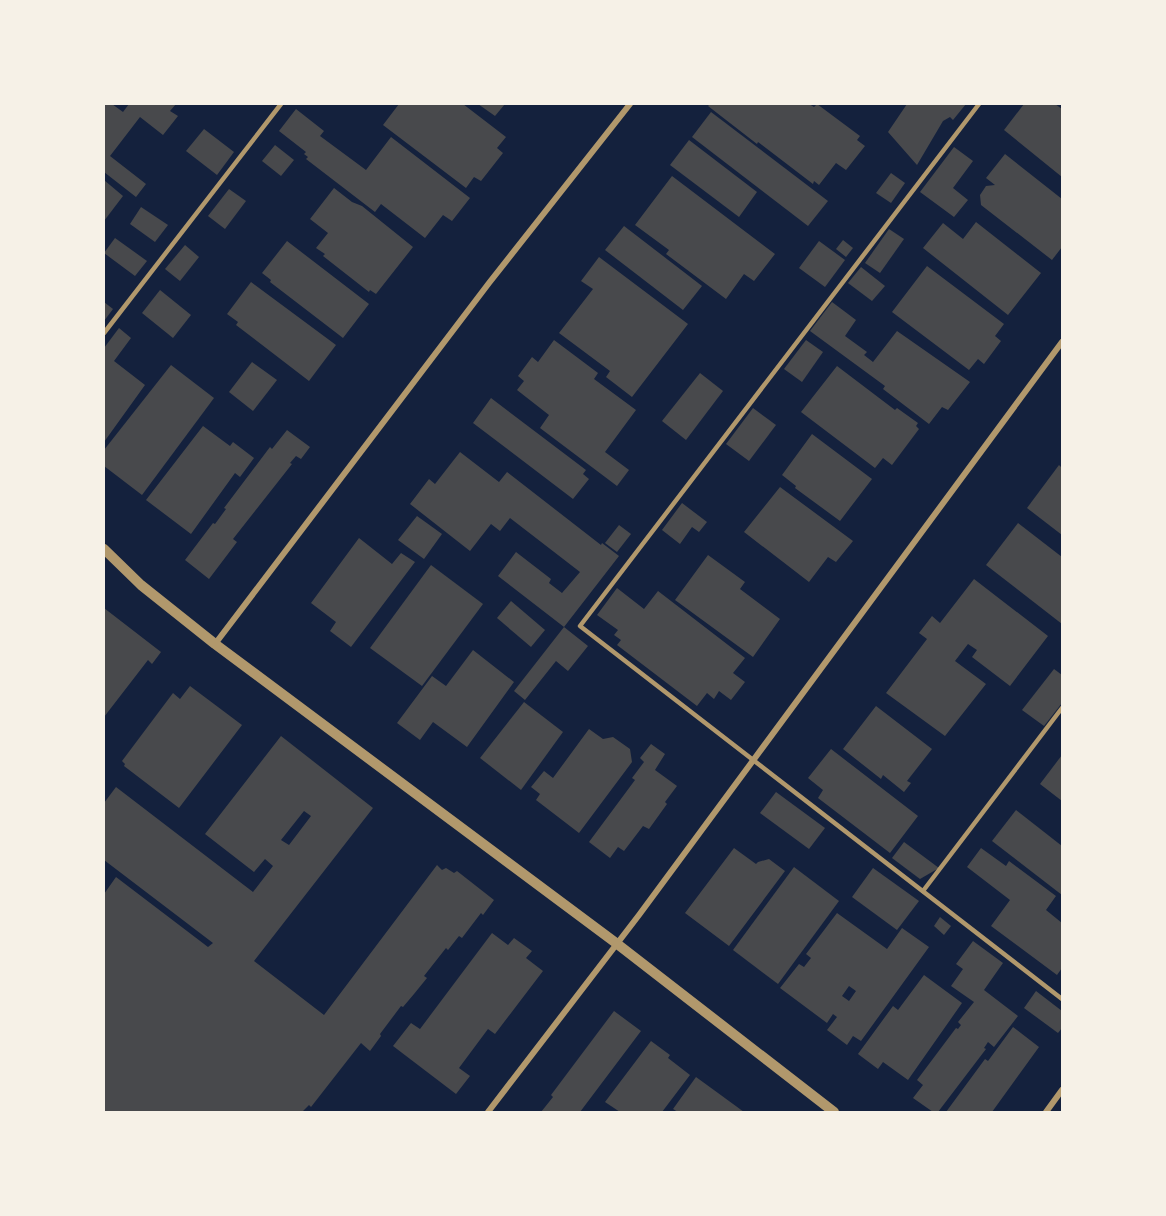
<svg xmlns="http://www.w3.org/2000/svg" width="1166" height="1216" font-family="Montserrat,sans-serif">
	<style>
		.building { fill: #48494c; fill-rule: evenodd }
		.lines { fill: none; stroke-linecap: round; stroke-linejoin: round }
		.service { stroke: #b1986c; stroke-width: 4.5 }
		.minor { stroke: #b1986c; stroke-width: 6 }
		.tertiary { stroke: #b1986c; stroke-width: 10 }
	</style>
	<rect width="100%" height="100%" fill="#14213d"/>
	<g class="building">
		<path d="M104 104H112L123 112 129 104H176L170 111 178 116 163 135 140 117 110 156 146 184 136 197 104 172Z"/>
		<path d="M399 104H463L506 137 497 148 503 153 481 181 474 177 466 188 383 125Z"/>
		<path d="M478 104H505L495 116Z"/>
		<path d="M710 104H809L814 107 817 104 860 136 857 140 865 146 846 170 836 163 819 185 814 181 813 184 758 142 757 144 708 106Z"/>
		<path d="M907 104H966L953 120 950 117 943 121 917 165 888 132Z"/>
		<path d="M1024 104H1055L1062 109V177L1004 130Z"/>
		<path d="M296 109 324 131 320 136 366 170 391 137 470 198 452 221 443 215 425 238 381 204 375 212 306 159 308 157 304 154 306 152 279 131Z"/>
		<path d="M711 112 828 201 808 226 692 137Z"/>
		<path d="M204 129 234 152 217 175 186 151Z"/>
		<path d="M689 140 757 192 739 217 670 165Z"/>
		<path d="M275 145 294 160 281 176 262 161Z"/>
		<path d="M954 147 973 161 953 188 968 200 954 217 920 192Z"/>
		<path d="M1005 154 1062 199V247L1052 260 981 205 980 195 986 186 995 185 986 178Z"/>
		<path d="M891 173 905 183 891 203 876 193Z"/>
		<path d="M672 176 775 254 754 281 744 274 726 299 666 254 669 250 635 225Z"/>
		<path d="M104 180 123 196 104 221Z"/>
		<path d="M334 188 352 202 362 206 413 247 376 294 370 290 369 292 323 256 325 254 316 248 328 233 310 219Z"/>
		<path d="M229 189 246 201 225 229 208 216Z"/>
		<path d="M141 207 168 225 155 242 130 224Z"/>
		<path d="M976 222 1041 273 1008 315 923 248 943 223 963 239Z"/>
		<path d="M624 226 702 286 683 310 605 250Z"/>
		<path d="M889 229 904 239 880 273 865 263Z"/>
		<path d="M115 238 147 261 135 276 104 253Z"/>
		<path d="M843 240 853 248 846 257 836 249Z"/>
		<path d="M287 241 369 304 343 338 270 282 271 280 262 273Z"/>
		<path d="M819 241 845 260 825 287 799 268Z"/>
		<path d="M185 245 199 257 180 281 165 269Z"/>
		<path d="M599 257 688 324 632 397 606 377 610 371 559 333 593 289 581 281Z"/>
		<path d="M927 266 1004 324 995 336 1001 341 984 364 978 359 969 370 892 312Z"/>
		<path d="M861 267 885 286 872 301 848 283Z"/>
		<path d="M251 282 336 345 309 381 236 325 238 322 227 314Z"/>
		<path d="M160 290 191 315 173 338 142 313Z"/>
		<path d="M104 302 113 309 104 321Z"/>
		<path d="M832 302 856 320 845 336 867 352 864 355 873 362 897 331 970 382 948 410 942 407 929 424 883 389 885 386 810 331Z"/>
		<path d="M119 328 131 338 114 361 145 385 104 442V348Z"/>
		<path d="M554 340 598 373 594 379 636 410 605 452 629 470 617 486 540 428 549 415 517 390 524 381 518 376 532 357 538 362Z"/>
		<path d="M806 340 823 352 802 382 784 369Z"/>
		<path d="M252 362 277 380 253 411 229 392Z"/>
		<path d="M171 365 214 398 142 495 104 466V450Z"/>
		<path d="M837 366 895 410 897 408 918 423 916 426 919 429 892 465 883 458 875 468 801 412Z"/>
		<path d="M700 373 723 391 686 440 662 421Z"/>
		<path d="M491 398 586 470 583 474 589 479 573 499 473 423Z"/>
		<path d="M753 408 776 425 749 461 726 444Z"/>
		<path d="M203 426 230 446 233 442 254 458 240 477 235 473 191 534 146 500Z"/>
		<path d="M287 430 310 447 301 459 296 456 290 463 292 464 233 539 237 542 209 579 185 560 213 523 215 524 226 509 224 508 270 447 272 449Z"/>
		<path d="M812 434 872 479 840 521 795 488 796 486 782 475Z"/>
		<path d="M460 452 499 482 507 472 601 545 602 543 619 556 564 627 498 576 516 552 551 579 549 583 562 593 580 572 510 518 500 531 491 524 470 551 410 504 429 479 435 484Z"/>
		<path d="M1059 465 1062 468V535L1027 508Z"/>
		<path d="M780 487 853 541 836 562 828 557 809 582 744 532Z"/>
		<path d="M682 503 707 522 699 532 692 527 680 544 662 530Z"/>
		<path d="M417 516 442 534 424 559 398 540Z"/>
		<path d="M1018 523 1062 557V624L986 565Z"/>
		<path d="M619 525 631 534 617 552 605 543Z"/>
		<path d="M359 538 392 564 401 553 415 562 351 647 330 631 336 622 311 603Z"/>
		<path d="M708 555 745 582 740 589 780 619 753 657 675 600Z"/>
		<path d="M431 565 483 604 422 686 370 648Z"/>
		<path d="M974 579 1048 636 1010 686 972 657 977 650 968 644 955 661 986 684 945 736 886 693 927 639 919 633 932 616 940 623Z"/>
		<path d="M617 588 644 609 658 591 745 658 733 673 745 682 731 700 719 691 714 699 707 693 697 706 617 645 621 640 614 635 618 630 597 615Z"/>
		<path d="M511 601 545 630 531 647 497 618Z"/>
		<path d="M104 608 161 652 152 664 148 660 104 717Z"/>
		<path d="M564 627 588 646 568 671 556 661 525 700 514 691Z"/>
		<path d="M473 650 514 682 467 747 433 722 420 740 397 723 432 676 446 686Z"/>
		<path d="M1054 669 1062 675V703L1044 726 1022 710Z"/>
		<path d="M190 686 242 725 179 808 124 766 125 764 122 761 173 693 180 699Z"/>
		<path d="M524 702 563 732 521 790 480 758Z"/>
		<path d="M876 706 932 749 907 781 911 783 904 792 883 775 881 779 843 749Z"/>
		<path d="M589 729 603 739 613 737 630 749 632 762 579 833 536 800 540 794 531 787 544 771 553 778Z"/>
		<path d="M281 736 373 808 254 961 324 1015 437 865 442 870 446 868 454 873 457 871 494 900 483 915 481 913 462 938 459 936 448 950 446 948 424 976 427 978 414 994 403 1007 401 1006 380 1034 381 1036 370 1051 361 1043 311 1107 309 1105 302 1112H104V894L116 877 208 947 213 943 104 860V803L116 787 253 892 273 866 265 859 254 872 205 834ZM304 811 311 816 289 845 281 840Z"/>
		<path d="M651 744 665 754 655 770 677 786 665 802 667 804 649 829 643 826 624 851 618 847 610 858 589 842 635 780 632 778 644 762 640 758Z"/>
		<path d="M831 749 918 816 890 853 818 798 823 790 808 778Z"/>
		<path d="M1062 755V801L1040 784Z"/>
		<path d="M776 792 825 828 809 849 760 813Z"/>
		<path d="M1016 810 1062 846V895L992 841Z"/>
		<path d="M904 842 939 868 920 879 892 858Z"/>
		<path d="M734 848 756 864 758 862 769 859 785 871 729 946 685 913Z"/>
		<path d="M981 848 1006 866 1009 861 1056 896 1046 910 1062 923V968L1057 975 991 926 1010 900 967 867Z"/>
		<path d="M794 867 839 901 778 984 733 950Z"/>
		<path d="M873 868 919 901 897 930 852 897Z"/>
		<path d="M837 913 887 949 902 928 929 947 861 1041 853 1036 847 1045 827 1030 837 1017 833 1014 827 1023 780 988 799 964 804 967 811 958 806 954ZM849 986 856 991 849 1001 842 996Z"/>
		<path d="M940 917 951 926 944 935 934 926Z"/>
		<path d="M492 933 508 945 514 938 532 951 526 958 543 971 495 1034 488 1029 459 1068 470 1076 456 1094 393 1046 411 1023 420 1029Z"/>
		<path d="M973 941 1003 963 984 990 1018 1016 994 1047 988 1042 984 1048 986 1049 938 1112H933L913 1098 923 1085 917 1080 956 1028 958 1029 961 1025 958 1022 974 1002 951 986 963 969 956 964Z"/>
		<path d="M924 975 962 1003 908 1080 883 1062 878 1069 858 1054 893 1006 898 1010Z"/>
		<path d="M1036 991 1062 1011V1028L1058 1033 1024 1008Z"/>
		<path d="M614 1011 641 1031 580 1112H541L553 1097 551 1095Z"/>
		<path d="M1013 1027 1039 1047 992 1112H946L985 1059 988 1061Z"/>
		<path d="M651 1041 670 1055 668 1058 690 1075 662 1112H620L605 1102Z"/>
		<path d="M696 1077 718 1093 744 1112H678L673 1109Z"/>
	</g>
	<g class="lines">
		<g class="service">
			<path d="M979 104 580 626 1062 999"/>
			<path d="M104 333 281 104"/>
			<path d="M923 891 1062 708"/>
		</g>
		<g class="minor">
			<path d="M215 644 489 283 630 104"/>
			<path d="M488 1112 639 915 1062 342"/>
			<path d="M1046 1112 1062 1090"/>
		</g>
		<path class="tertiary" d="M104 549 141 585 215 644 616 943 834 1112"/>
	</g>
	<rect width="1166" height="1216" fill="none" stroke="#f6f1e7" stroke-width="210"/>
</svg>
